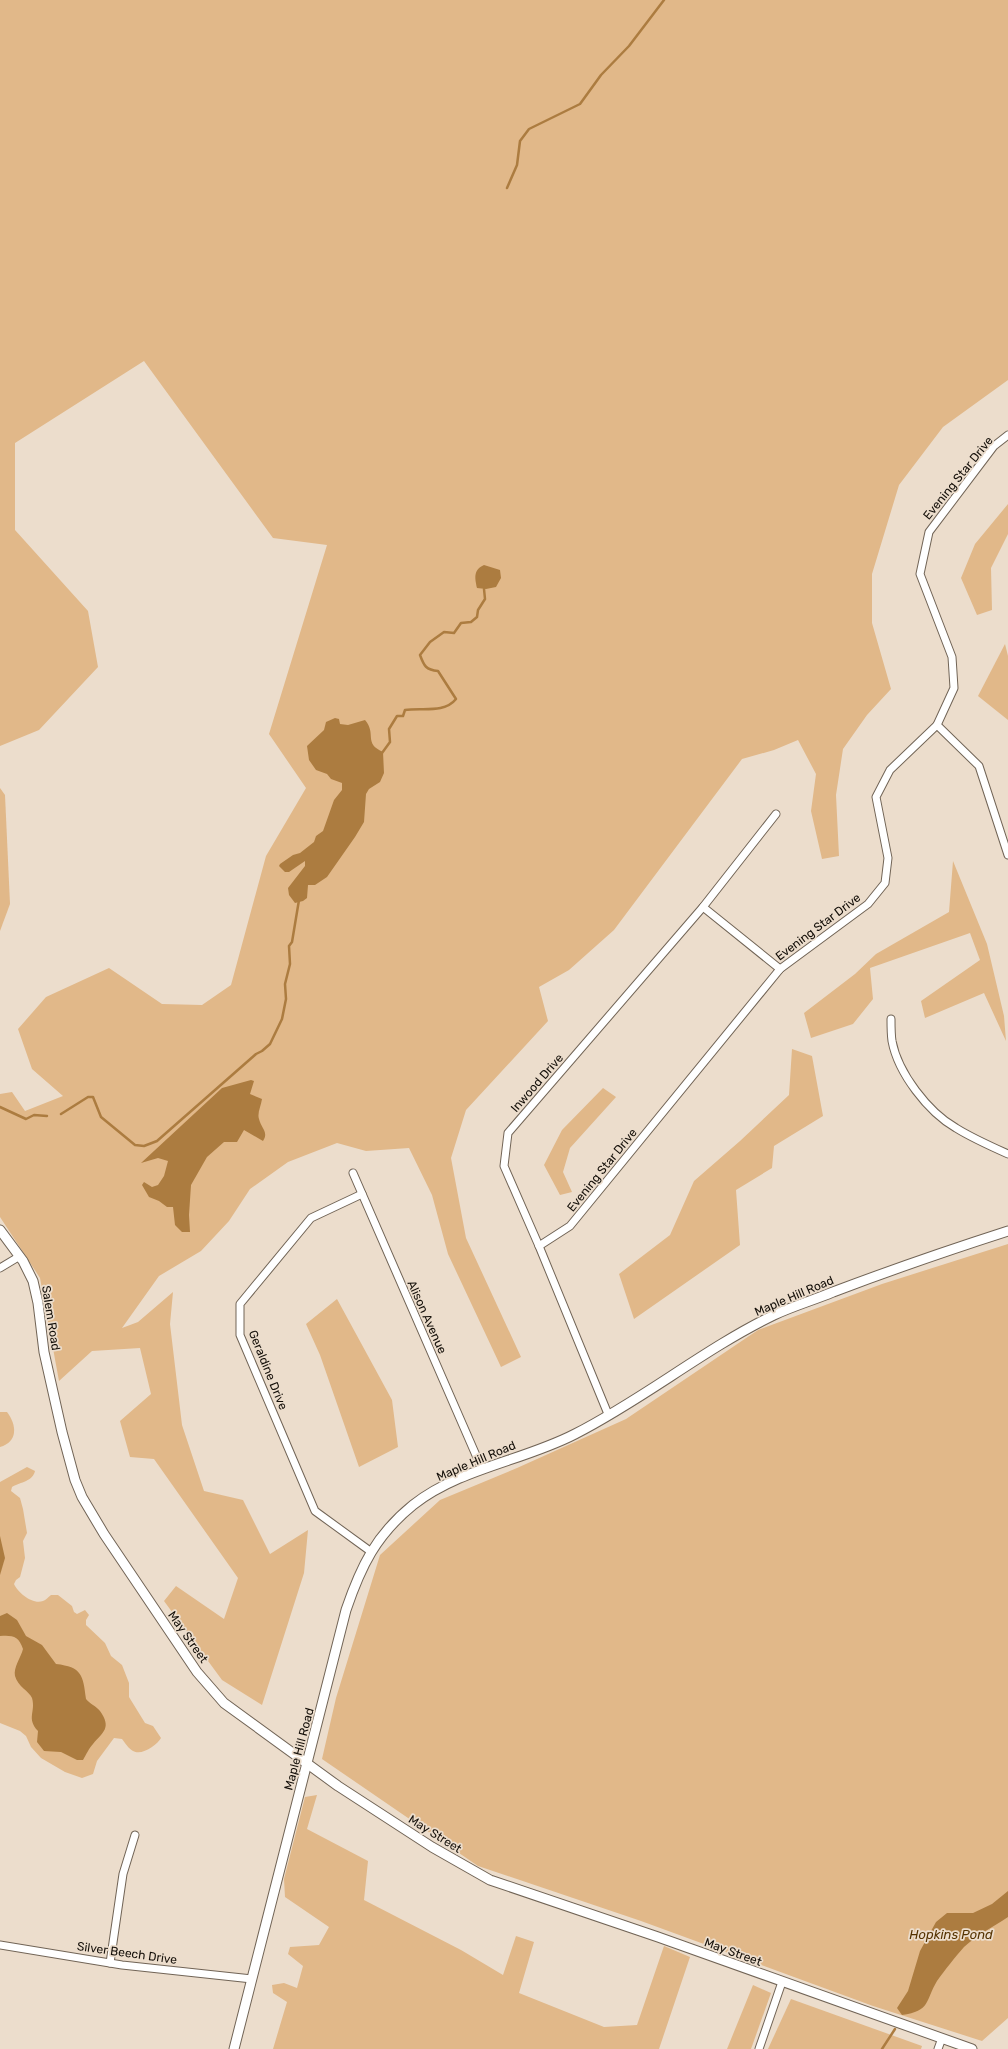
<svg xmlns="http://www.w3.org/2000/svg" width="1008" height="2049" font-family="Rubik,sans-serif">
	<style>
		.green { fill: #e1b889 }
		.water { fill: #ac7c40 }
		.lines { fill: none; stroke-linecap: round; stroke-linejoin: round }
		.stream { stroke: #ac7c40; stroke-width: 2.5 }
		.minor-casing { stroke: #716456; stroke-width: 9 }
		.tertiary-casing { stroke: #716456; stroke-width: 11 }
		.minor { stroke: #fff; stroke-width: 7 }
		.tertiary { stroke: #fff; stroke-width: 9 }
		.labels { text-anchor: middle; stroke-width: 3.5; stroke-linejoin: round; paint-order: stroke }
		.street-label { font-size: 12px; fill: #130e08; stroke: #ecddcc }
		.water-label { font-size: 13px; font-style: italic; fill: #543200; stroke: #ecddcc }
	</style>
	<rect width="100%" height="100%" fill="#ecddcc"/>
	<g class="green">
		<path d="M0 0H1008V380L943 427 899 485 872 574V623L891 689 867 715 843 749 836 795 839 856 822 859 811 811 816 774 798 740 774 750 742 759 614 930 569 970 539 987 548 1021 466 1110 451 1158 466 1238 521 1357 501 1367 448 1254 432 1195 409 1148 366 1151 337 1143 288 1162 250 1189 229 1221 201 1251 159 1276 122 1328 138 1322 173 1292 170 1324 182 1425 204 1491 243 1500 270 1554 308 1530 304 1573 262 1705 222 1680 164 1601 176 1586 224 1619 238 1578 154 1459 130 1457 120 1421 151 1394 140 1348 92 1351 59 1381 40 1278 0 1217V1094L12 1092 25 1111 63 1096 32 1069 18 1029 46 997 109 968 162 1004 202 1005 231 985 266 856 306 788 269 734 327 545 273 538 144 361 15 443V530L88 611 98 667 39 730 0 746Z"/>
		<path d="M1008 504V534L991 568 992 610 977 615 961 578 975 544Z"/>
		<path d="M1005 644 1008 656V720L978 696Z"/>
		<path d="M0 788 5 795 10 904 0 931Z"/>
		<path d="M953 861 987 944 1004 1016 1006 1041 984 993 925 1018 921 1001 980 960 970 933 870 968 873 999 853 1024 811 1038 804 1013 855 974 876 954 949 912Z"/>
		<path d="M792 1049 812 1056 823 1116 774 1146 772 1168 736 1190 740 1245 634 1319 619 1274 670 1235 694 1181 740 1141 789 1095Z"/>
		<path d="M603 1088 616 1097 570 1148 563 1172 572 1192 560 1195 544 1165 562 1130Z"/>
		<path d="M1008 1244V2018L982 2041 873 2006 641 1921 478 1866 322 1759 336 1698 380 1555 440 1500 517 1468 626 1419 758 1330 882 1284Z"/>
		<path d="M337 1299 392 1400 398 1447 359 1467 320 1355 306 1324Z"/>
		<path d="M0 1412H7C17 1425 18 1442 0 1447Z"/>
		<path d="M27 1467 35 1471C33 1481 21 1482 12 1487L11 1491 20 1498 23 1509 27 1533 23 1541 25 1558 20 1577 16 1580 14 1584C18 1593 33 1605 43 1601 46 1600 48 1597 51 1595H58L72 1606 74 1612 77 1614 85 1610 89 1615 86 1620V1625L105 1643 111 1656 122 1665 129 1683V1697L145 1723 153 1726 161 1738C157 1745 142 1756 133 1751 129 1749 125 1743 122 1739L114 1738 97 1761 93 1774 82 1778 65 1772 41 1758 31 1747 26 1736 20 1731 0 1723V1482Z"/>
		<path d="M317 1795 307 1829 368 1861 364 1900 461 1950 503 1975 516 1936 534 1942 519 1993 604 2027 637 2025 664 1946 690 1957 659 2049H273L287 2002 273 1993 272 1985 284 1983 297 1988 303 1966 288 1954 290 1947 319 1945 329 1927 285 1897 284 1879 305 1797Z"/>
		<path d="M753 1985 771 1993 751 2049H727Z"/>
		<path d="M791 1999 922 2046 921 2049H768Z"/>
	</g>
	<g class="water">
		<path d="M484 565 500 570 501 578 496 587 486 589 477 588C475 578 473 570 484 565Z"/>
		<path d="M335 718 339 719 340 724 348 725 365 720C377 734 363 743 383 752L384 773 380 782 369 789 366 794 364 822 355 837 327 877 315 885H308L307 898 303 901 295 903 289 895 288 888 305 866V861L289 872H285L279 866 280 864 293 855 300 853 314 842 316 836 323 831 334 800 342 790V783L331 779 327 774 316 770 309 760 307 746 324 730 326 722Z"/>
		<path d="M251 1080 254 1081 250 1094 262 1099C261 1106 257 1113 259 1119 261 1128 269 1132 263 1141L244 1130 237 1142H224L207 1157 191 1185 189 1215 190 1232H182L175 1225 173 1207H167L159 1201 149 1197 142 1185 144 1182 152 1187 158 1185 164 1176 168 1161 158 1158 141 1163 222 1088Z"/>
		<path d="M0 1536 5 1558 0 1575Z"/>
		<path d="M7 1613 17 1620 26 1636 42 1645 56 1664C82 1667 83 1675 86 1699 90 1704 96 1706 100 1711 112 1728 103 1732 93 1744 89 1748 86 1755 83 1760H77L61 1752 44 1751 37 1742 38 1731C26 1718 36 1712 32 1698 29 1691 18 1687 15 1676 13 1668 21 1657 23 1649 19 1636 12 1635 0 1636V1616Z"/>
		<path d="M1008 1891V1917C993 1927 977 1935 964 1947 955 1957 945 1970 937 1981 925 2001 931 2011 902 2015L897 2008 908 1991 920 1951 936 1922 947 1913H973L992 1904Z"/>
	</g>
	<g class="lines">
		<g class="stream">
			<path d="M507 188 517 165 520 141 529 129 580 104 601 75 629 46 664 0"/>
			<path d="M382 753 390 742 389 729 397 716H403L405 710C421 707 444 714 456 699L438 671C426 670 424 666 420 655L430 642 444 632 454 633 461 623 471 622 477 617 478 610 485 599 484 589"/>
			<path d="M0 1107 26 1119 34 1115 47 1116"/>
			<path d="M61 1114 88 1097H93L101 1117 135 1145 144 1146 157 1141 256 1054 262 1051 270 1044 282 1019 286 999 285 984 290 964 289 946 292 942 299 900"/>
			<path d="M882 2049 895 2029"/>
		</g>
		<defs>
			<g id="minor">
				<path d="M937 725 979 766 1008 855"/>
				<path d="M703 907 780 969"/>
				<path d="M891 1019C891 1026 891 1034 892 1041 898 1073 928 1112 956 1128 972 1138 990 1146 1008 1154"/>
				<path d="M353 1173 482 1469"/>
				<path d="M362 1194 311 1218 240 1304V1335L315 1511 370 1551"/>
				<path d="M539 1246 570 1226 780 969 868 904 885 883 888 858 876 797 890 770 937 725 954 688 952 657 920 574 929 532 994 446 1008 435"/>
				<path d="M0 1268 20 1256"/>
				<path d="M608 1414 539 1246 504 1166 508 1133 703 907 776 814"/>
				<path d="M0 1945 122 1965 252 1979"/>
				<path d="M110 1963 123 1874 135 1835"/>
				<path d="M759 2049 782 1982"/>
				<path d="M938 2049 942 2038"/>
			</g>
			<g id="tertiary">
				<path d="M0 1230 23 1261 33 1281 38 1303 44 1352 62 1432 75 1480 82 1497 104 1534 197 1672 224 1703 338 1786 432 1847 490 1880 658 1937 972 2049"/>
				<path d="M234 2049 346 1610C361 1566 376 1535 413 1505 460 1468 523 1461 575 1434 644 1399 704 1349 774 1315 793 1306 814 1300 833 1292 891 1270 949 1250 1008 1231"/>
			</g>
		</defs>
		<use href="#minor" class="minor-casing"/>
		<use href="#tertiary" class="tertiary-casing"/>
		<use href="#minor" class="minor"/>
		<use href="#tertiary" class="tertiary"/>
	</g>
	<g class="labels">
		<g class="street-label">
			<text transform="translate(958 478) rotate(-51)" y="4">Evening Star Drive</text>
			<text transform="translate(818 927) rotate(-37)" y="4">Evening Star Drive</text>
			<text transform="translate(537 1083) rotate(-49)" y="4">Inwood Drive</text>
			<text transform="translate(602 1170) rotate(-51)" y="4">Evening Star Drive</text>
			<text transform="translate(794 1296) rotate(-23)" y="4">Maple Hill Road</text>
			<text transform="translate(427 1317) rotate(66)" y="4">Alison Avenue</text>
			<text transform="translate(51 1318) rotate(81)" y="4">Salem Road</text>
			<text transform="translate(268 1370) rotate(68)" y="4">Geraldine Drive</text>
			<text transform="translate(476 1461) rotate(-23)" y="4">Maple Hill Road</text>
			<text transform="translate(188 1637) rotate(55)" y="4">May Street</text>
			<text transform="translate(299 1749) rotate(-75)" y="4">Maple Hill Road</text>
			<text transform="translate(435 1834) rotate(32)" y="4">May Street</text>
			<text transform="translate(733 1952) rotate(20)" y="4">May Street</text>
			<text transform="translate(127 1953) rotate(8)" y="4">Silver Beech Drive</text>
		</g>
		<g class="water-label">
			<text x="951" y="1939">Hopkins Pond</text>
		</g>
	</g>
</svg>
